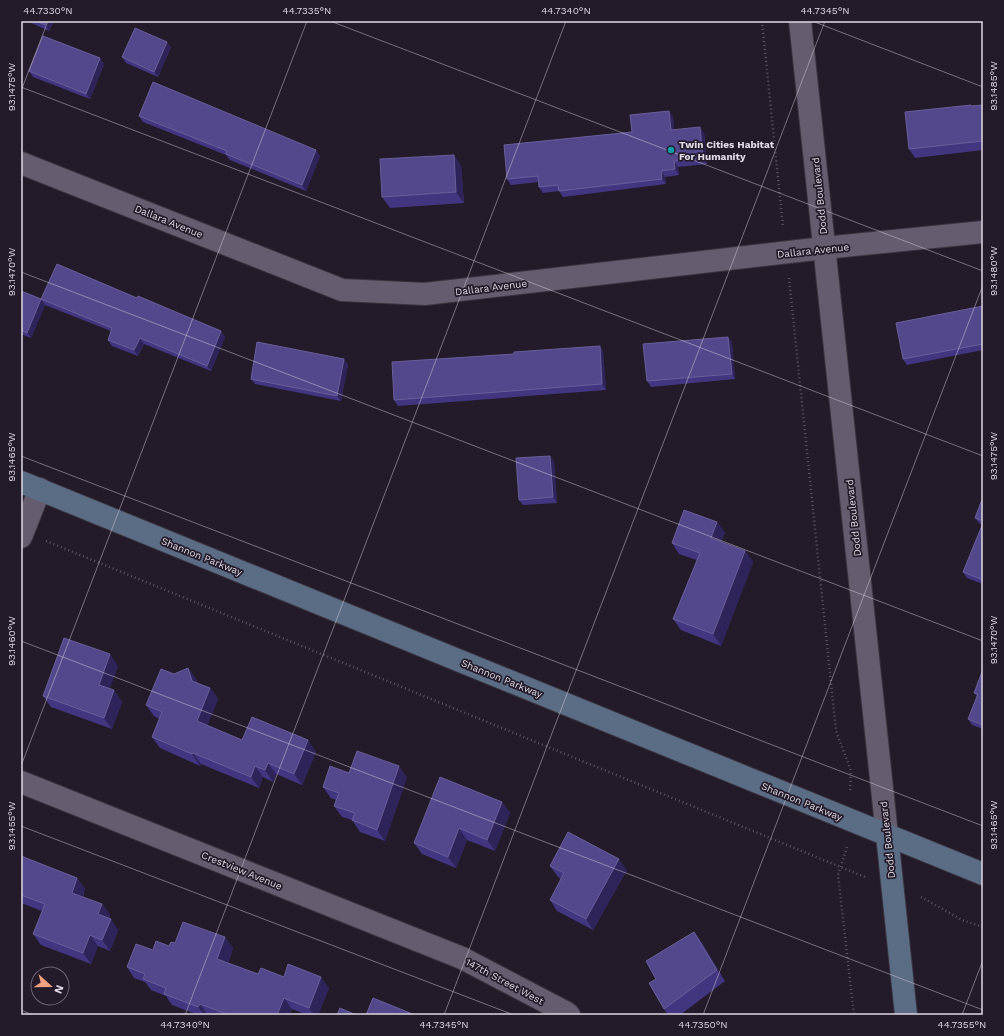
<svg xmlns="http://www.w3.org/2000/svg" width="1004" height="1036" font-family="'Work Sans',sans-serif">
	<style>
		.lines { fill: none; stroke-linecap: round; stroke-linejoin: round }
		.street-casing { stroke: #3a3440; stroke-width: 24 }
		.secondary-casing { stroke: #3a3440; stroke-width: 24 }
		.path { stroke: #5d5564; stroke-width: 2.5; stroke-dasharray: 1 3; stroke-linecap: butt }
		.street { stroke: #665c6f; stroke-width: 22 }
		.secondary { stroke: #5b6c85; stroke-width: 22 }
		.wall { fill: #433681 }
		.shaded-wall { fill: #2f245a }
		.building { fill: #54488c; stroke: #695f9a }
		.ticks { fill: none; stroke: #dfdae5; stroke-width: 1; stroke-opacity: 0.45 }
		.culture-dot { fill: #0f9aa8; stroke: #231a2a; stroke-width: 1.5 }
		.labels { text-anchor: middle; stroke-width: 3.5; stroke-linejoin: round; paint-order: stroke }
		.poi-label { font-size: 10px; font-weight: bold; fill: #dfdae5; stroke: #231a2a; text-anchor: start }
		.street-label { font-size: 10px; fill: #dfdae5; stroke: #231a2a }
		.neatline { fill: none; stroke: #dfdae5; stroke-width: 1.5 }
		.ticks-label { font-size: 10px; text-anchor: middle; fill: #dfdae5 }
	</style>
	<rect width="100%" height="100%" fill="#231a2a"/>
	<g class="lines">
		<defs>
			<g id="street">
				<path d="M800 21 887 835"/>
				<path d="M21 163 342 290 425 294 824 248 983 232"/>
				<path d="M21 537 40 489"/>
				<path d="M21 782 462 958 567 1013 569 1015"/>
			</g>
			<g id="secondary">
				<path d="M21 482 983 874"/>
				<path d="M887 835 906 1015"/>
			</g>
		</defs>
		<use href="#street" class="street-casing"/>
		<use href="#secondary" class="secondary-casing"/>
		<g class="path">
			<path d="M762 21 783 227"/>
			<path d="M789 278 836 731 851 771 850 792"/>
			<path d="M46 541 865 877"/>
			<path d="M847 847 838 875 854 1015"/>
			<path d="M921 897 962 920 983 927"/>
		</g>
		<use href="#street" class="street"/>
		<use href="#secondary" class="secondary"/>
	</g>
	<g class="wall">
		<path d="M27 21H54L49 31Z"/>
		<path d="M171 47 158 77 126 63 122 57Z"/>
		<path d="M100 58 104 64 90 99 33 77 29 71Z"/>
		<path d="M983 105V150L915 158 909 149 971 106Z"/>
		<path d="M139 116 320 156 306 191 230 160 226 155 143 122Z"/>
		<path d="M673 117 674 130 704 133 707 164 678 167 679 175 665 177 666 184 563 197 559 191 543 193 539 187V182L511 185 507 179 632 132Z"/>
		<path d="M454 155 461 166 464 203 390 208 382 197Z"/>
		<path d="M21 291 41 299 137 298 221 331 225 337 211 371 144 344 138 356 112 346 108 340 111 331 45 305 31 338 21 334Z"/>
		<path d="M983 306V350L907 365 903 359Z"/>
		<path d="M728 337 732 343 735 379 651 387 647 381Z"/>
		<path d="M600 346 603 352 606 390 398 406 394 400 514 354Z"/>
		<path d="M344 359 348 365 341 401 255 384 251 379Z"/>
		<path d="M554 461 557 503 523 505 519 500Z"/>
		<path d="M983 497V584L967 578 963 572 982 525 979 523 975 518Z"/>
		<path d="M717 522 725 533 721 542 745 551 753 562 721 646 681 630 673 619 697 560 679 554 672 543Z"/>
		<path d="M118 666 109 689 114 690 122 702 112 729 51 707 43 696Z"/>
		<path d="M188 668 196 679 197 683 210 688 218 699 207 725 242 740 316 752 302 785 276 774 273 782 263 777 259 788 201 764 200 766 160 748 152 737 159 719 154 716 146 705 174 674Z"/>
		<path d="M983 669V729L972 725 968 719 977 696 974 693Z"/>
		<path d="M349 773 407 777 385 841 360 832 352 820 342 817 334 806 336 800 331 798 323 787Z"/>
		<path d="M502 802 510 813 495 851 467 840 456 868 422 854 414 843Z"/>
		<path d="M21 856 77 878 85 889 83 897 102 904 110 915 109 918 118 930 110 951 98 946 91 964 41 945 33 934 42 911 21 903Z"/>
		<path d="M550 866 627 870 593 930 557 911 550 900 561 879 558 877Z"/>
		<path d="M694 932 702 943 725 981 680 1015H668L664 1009 656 979Z"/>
		<path d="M225 937 233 948 228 963 258 974 284 977 329 988 318 1015H307L292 1009 289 1015H198L172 1005 166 996 151 990 145 982 134 978 127 967 153 950 169 946 175 943Z"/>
	</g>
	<g class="shaded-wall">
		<path d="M47 21H54L49 31 45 25Z"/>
		<path d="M167 42 171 47 158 77 154 72Z"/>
		<path d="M100 58 104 64 90 99 86 94Z"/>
		<path d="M669 111 673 117 675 136 671 130Z"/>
		<path d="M700 127 704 133 707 164 703 158Z"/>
		<path d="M316 150 320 156 306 191 302 185Z"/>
		<path d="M454 155 461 166 464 203 456 192Z"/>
		<path d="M674 161 678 167 679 175 675 169Z"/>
		<path d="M661 171 665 177 666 184 662 179Z"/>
		<path d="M41 299 45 305 31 338 27 333Z"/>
		<path d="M221 331 225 337 211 371 207 366Z"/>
		<path d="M728 337 732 343 735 379 732 374Z"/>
		<path d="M140 338 144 344 138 356 134 350Z"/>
		<path d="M600 346 603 352 606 390 602 384Z"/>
		<path d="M344 359 348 365 341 401 337 396Z"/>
		<path d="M550 456 554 461 557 503 553 497Z"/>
		<path d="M717 522 725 533 718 549 711 538Z"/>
		<path d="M745 551 753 562 721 646 713 634Z"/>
		<path d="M110 654 118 666 107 696 99 685Z"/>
		<path d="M188 668 196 679 199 692 192 681Z"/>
		<path d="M210 688 218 699 205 732 197 721Z"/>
		<path d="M114 690 122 702 112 729 104 718Z"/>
		<path d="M308 740 316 752 302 785 294 774Z"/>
		<path d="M193 753 201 764 200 766 192 754Z"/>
		<path d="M268 763 276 774 273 782 265 770Z"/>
		<path d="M255 766 263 777 259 788 251 777Z"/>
		<path d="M399 766 407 777 385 841 377 830Z"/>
		<path d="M502 802 510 813 495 851 487 840Z"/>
		<path d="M459 828 467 840 456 868 448 857Z"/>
		<path d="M619 859 627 870 593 930 586 919Z"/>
		<path d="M77 878 85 889 80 904 72 893Z"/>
		<path d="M102 904 110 915 106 925 98 914Z"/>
		<path d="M111 919 118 930 110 951 102 940Z"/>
		<path d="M694 932 702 943 725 981 717 970Z"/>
		<path d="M90 935 98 946 91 964 83 953Z"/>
		<path d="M225 937 233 948 225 970 217 959Z"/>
		<path d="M321 977 329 988 318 1015H314L309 1008Z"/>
		<path d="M284 998 292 1009 289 1015H277Z"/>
		<path d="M200 1004 208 1015H204L198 1007Z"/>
	</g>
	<g class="building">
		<path d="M36 21H47L45 25Z"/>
		<path d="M135 28 167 42 154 72 122 57Z"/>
		<path d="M43 36 100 58 86 94 29 71Z"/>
		<path d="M153 82 316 150 302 185 226 154 227 151 139 116Z"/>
		<path d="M971 105V106L983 105V141L909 149 905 112Z"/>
		<path d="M669 111 671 130 700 127 703 158 674 161 675 169 661 171 662 179 559 191 558 185 539 187 538 176 507 179 504 145 632 132 630 115Z"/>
		<path d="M454 155 456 192 382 197 380 159Z"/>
		<path d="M57 264 137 298 138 296 221 331 207 366 140 338 134 350 108 340 112 328 41 299Z"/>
		<path d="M21 291 41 299 27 333 21 330Z"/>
		<path d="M983 306V344L903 359 896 323Z"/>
		<path d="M728 337 732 374 647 381 643 344Z"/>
		<path d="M257 342 344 359 337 396 251 379Z"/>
		<path d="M600 346 602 384 394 400 392 362 514 354V352Z"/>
		<path d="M550 456 553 497 519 500 516 458Z"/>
		<path d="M983 497V521L975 518Z"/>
		<path d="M684 510 717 522 711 538 745 551 713 634 673 619 700 553 672 543Z"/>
		<path d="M983 523V580L963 572Z"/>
		<path d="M64 638 110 654 99 685 114 690 104 718 43 696Z"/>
		<path d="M188 668 192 681 210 688 197 721 242 740 252 717 308 740 294 774 268 763 265 770 255 766 251 777 193 753 192 754 152 737 162 712 146 705 161 669 174 674Z"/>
		<path d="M983 669V725L968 719 978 694 974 693Z"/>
		<path d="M357 751 399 766 377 830 352 820 355 813 334 806 339 793 323 787 330 766 349 773Z"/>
		<path d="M440 777 502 802 487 840 459 828 448 857 414 843Z"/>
		<path d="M568 832 619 859 586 919 550 900 564 873 550 866Z"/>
		<path d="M21 856 77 878 72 893 102 904 98 914 111 919 102 940 90 935 83 953 33 934 45 904 21 895Z"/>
		<path d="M183 922 225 937 217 959 258 974 261 968 284 977 288 964 321 977 309 1008 284 998 277 1015H229L200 1004 198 1007 164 994 166 988 143 979 145 974 127 967 136 944 153 950 156 941 169 946 171 942 175 943Z"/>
		<path d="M694 932 717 970 664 1009 649 983 656 979 646 961Z"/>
		<path d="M373 998 415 1015H366Z"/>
		<path d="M340 1008 356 1015H337Z"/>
	</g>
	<path class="ticks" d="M330 21 983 271M812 21 983 87M21 87 983 456M21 91 48 21M21 272 983 641M21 456 983 826M21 641 983 1010M21 766 307 21M21 826 514 1015M21 1010 33 1015M185 1015 566 21M444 1015 825 21M703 1015 983 285M962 1015 983 960"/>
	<circle class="culture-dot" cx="671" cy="150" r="4"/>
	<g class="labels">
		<g class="poi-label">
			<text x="679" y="148">Twin Cities Habitat<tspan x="679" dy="12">For Humanity</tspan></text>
		</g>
		<g class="street-label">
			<text transform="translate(819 196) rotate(-96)" y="4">Dodd Boulevard</text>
			<text transform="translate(169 221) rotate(22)" y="4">Dallara Avenue</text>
			<text transform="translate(813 250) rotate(-6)" y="4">Dallara Avenue</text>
			<text transform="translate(491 287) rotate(-7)" y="4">Dallara Avenue</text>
			<text transform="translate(853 518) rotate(-96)" y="4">Dodd Boulevard</text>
			<text transform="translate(202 556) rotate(22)" y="4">Shannon Parkway</text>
			<text transform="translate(502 678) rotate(22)" y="4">Shannon Parkway</text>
			<text transform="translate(802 801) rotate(22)" y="4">Shannon Parkway</text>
			<text transform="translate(887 840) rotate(-96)" y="4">Dodd Boulevard</text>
			<text transform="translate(242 870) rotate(22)" y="4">Crestview Avenue</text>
			<text transform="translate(505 981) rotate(28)" y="4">147th Street West</text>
		</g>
	</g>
	<rect width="1004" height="1036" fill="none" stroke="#231a2a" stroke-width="44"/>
	<g transform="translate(50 986) rotate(111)"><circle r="19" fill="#231a2a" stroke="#6e6775"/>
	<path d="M0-3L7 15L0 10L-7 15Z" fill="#f2a07f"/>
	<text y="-6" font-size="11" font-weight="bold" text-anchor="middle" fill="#dfdae5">N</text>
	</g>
	<rect x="22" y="22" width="960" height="992" class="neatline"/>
	<g class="ticks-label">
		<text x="48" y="14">44.7330°N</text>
		<text x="307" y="14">44.7335°N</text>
		<text x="566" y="14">44.7340°N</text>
		<text x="825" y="14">44.7345°N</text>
		<text transform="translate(993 86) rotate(-90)" y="4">93.1485°W</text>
		<text transform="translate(11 87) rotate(-90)" y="4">93.1475°W</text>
		<text transform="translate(993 271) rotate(-90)" y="4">93.1480°W</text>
		<text transform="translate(11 272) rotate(-90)" y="4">93.1470°W</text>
		<text transform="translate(993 456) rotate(-90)" y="4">93.1475°W</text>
		<text transform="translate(11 457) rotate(-90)" y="4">93.1465°W</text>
		<text transform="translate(993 640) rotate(-90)" y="4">93.1470°W</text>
		<text transform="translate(11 641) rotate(-90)" y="4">93.1460°W</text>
		<text transform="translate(993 825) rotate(-90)" y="4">93.1465°W</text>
		<text transform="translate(11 826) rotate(-90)" y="4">93.1455°W</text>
		<text x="185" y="1028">44.7340°N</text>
		<text x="444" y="1028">44.7345°N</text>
		<text x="703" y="1028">44.7350°N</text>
		<text x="962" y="1028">44.7355°N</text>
	</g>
</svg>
